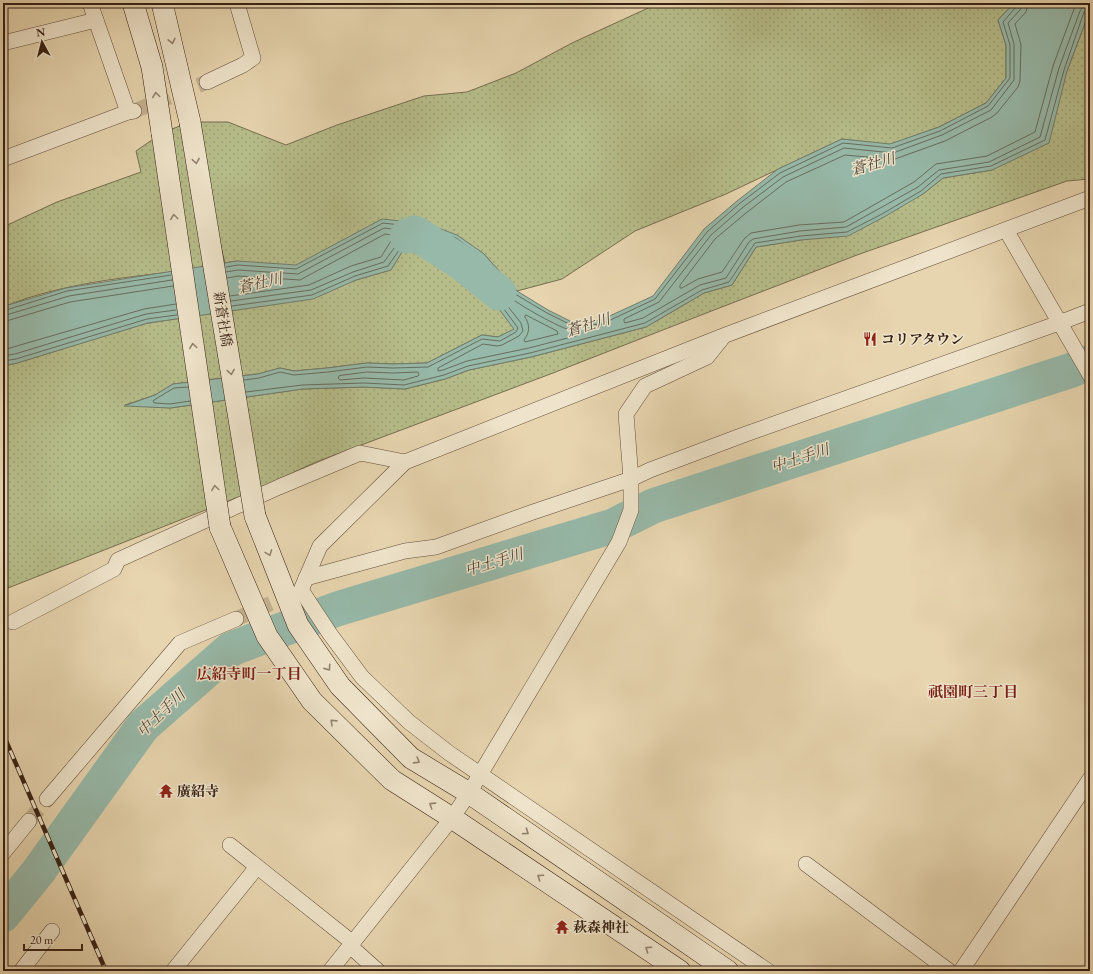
<svg xmlns="http://www.w3.org/2000/svg" width="1093" height="974" font-family="'EB Garamond','Noto Serif JP',serif">
	<style>
		.grass { fill: url(#grass-dots); stroke: #766f4f }
		.water { fill: #97b9a9; stroke: #717c6d }
		.lines { fill: none; stroke-linecap: round; stroke-linejoin: round }
		.shore { stroke: #676d5e; stroke-width: 1 }
		.river { stroke: #97b9a9; stroke-width: 35 }
		.street-tunnel { stroke: #c4b190; stroke-width: 15; stroke-dasharray: 15 8; stroke-linecap: butt }
		.street-casing { stroke: #634e3b; stroke-width: 16 }
		.secondary-casing { stroke: #372114; stroke-width: 22 }
		.street { stroke: #efe4cb; stroke-width: 15 }
		.secondary { stroke: #efe4cb; stroke-width: 21 }
		.rail-casing { stroke: #372114; stroke-width: 4.5 }
		.rail { stroke: #efe4cb; stroke-width: 3; stroke-dasharray: 9; stroke-linecap: butt }
		.secondary-bridge-casing { stroke: #372114; stroke-width: 22; stroke-linecap: butt }
		.secondary-bridge { stroke: #efe4cb; stroke-width: 21 }
		.oneway { stroke: #938270 }
		.labels { text-anchor: middle; stroke-width: 3; stroke-linejoin: round; paint-order: stroke }
		.street-label { font-size: 14px; fill: #372114; stroke: #efe4cb }
		.poi-label { font-size: 14px; font-weight: bold; fill: #372114; stroke: #efe4cb; text-anchor: start }
		.water-label { font-size: 15px; font-style: italic; fill: #4f4739; stroke: #efe4cb }
		.neighbourhood-label { font-size: 15px; font-weight: bold; fill: #7a1f14; stroke: #efe4cb }
	</style>
	<defs>
		<pattern id="grass-dots" width="8" height="8" patternUnits="userSpaceOnUse"><rect width="8" height="8" fill="#b6bd8a"/><path d="M2 2h.1M6 6h.1" fill="none" stroke="#9da276" stroke-width="1.8" stroke-linecap="round"/></pattern>
	</defs>
	<rect width="100%" height="100%" fill="#e7d5af"/>
	<filter id="stains"><feTurbulence type="fractalNoise" baseFrequency=".005" numOctaves="4"/><feColorMatrix values="0 0 0 0 .2 0 0 0 0 .09 0 0 0 0 .02 0 0 0 .5 -.17"/></filter>
	<radialGradient id="worn" r=".72"><stop offset=".6" stop-color="#630" stop-opacity="0"/><stop offset="1" stop-color="#630" stop-opacity=".3"/></radialGradient>
	<g class="grass">
		<path d="M659 3H1014L998 20 1006 45V78L986 103 939 127 890 145 842 139 726 194 635 231 562 279 517 291 483 253 428 224 297 273 237 261 225 263 192 129 214 267C143 276 69 280 3 307V227L57 202 141 172 136 151 162 133 190 122H228L286 145 337 125 424 96 467 92 516 73 572 43Z"/>
		<path d="M1090 3V178L1089 179 1067 181 857 255 714 310 553 373 316 462 251 492 3 590V366L17 363 143 324 259 306 356 280 390 270 407 244 462 263 515 329 498 337 482 335 427 363 393 364 367 363 327 368 294 371 280 368 258 374 173 384 155 395 125 405 171 408 302 389 364 387 405 389 445 379 469 370 531 357 646 327 704 293 732 285 756 247 801 240 923 194 943 178 992 170 1067 71 1090 10Z"/>
	</g>
	<path class="water" d="M1014 3H1090V10L1067 71 1049 143 992 170 943 178 923 194 884 217 848 236 801 240 756 247 732 285 704 293 646 327 531 357 469 370 445 379 405 389 364 387 303 389 170 408 124 406 155 395 173 384 258 374 280 368 294 371 327 368 367 363 393 364 427 363 482 335 498 337 514 329 486 292 456 256 407 244 391 270 356 280 313 299 148 323 17 363 3 366V307L8 305 66 288 237 261 296 265 382 219 428 224 457 235 483 253 517 291 548 310 574 323 601 320 653 296 704 229 737 201 778 169 842 139 890 144 939 127 986 103 1006 78V45L998 20Z"/>
	<g class="lines">
		<g class="shore">
			<path d="M1022 3 1020 10 1008 23 1014 44V80L991 110 942 135 893 153 844 148 783 177 742 208 711 235 659 302 624 319V322L625 323 643 318 700 285 726 278 749 242 753 239 800 231 846 227 918 187 939 170 989 162 1040 137 1059 68 1080 11 1084 6 1090 4"/>
			<path d="M1028 3 1026 12 1015 24 1021 45 1020 81 1018 87 997 113 992 117 945 141 895 159H889L845 155 786 182 746 213 715 239 680 285V288H682L698 279 722 272 744 239 751 233 799 225 844 222 914 182 936 164 987 156 1035 132 1053 66 1074 9 1078 3"/>
			<path d="M473 258 477 260C487 271 502 291 512 299 525 308 564 331 578 332L579 335 529 348 467 361 443 370 438 371V368L483 344 497 346 502 345 519 336 523 331 521 323 472 261Z"/>
			<path d="M226 267 238 265 296 269 383 223 426 228 456 238 480 256 515 294 547 313 573 326 602 324 655 299 707 232 739 204 780 173 843 143 892 148 940 131 988 106 1010 78V45L1003 22 1016 7V3"/>
			<path d="M226 272 238 270 298 274 384 228 426 233 447 242 445 244 405 236 400 240 384 262 353 272 311 290 231 301"/>
			<path d="M227 278 238 276 300 280 385 234 392 235 394 236 381 257 351 266 309 285 230 296"/>
			<path d="M232 306 312 295 355 276 388 266 404 243 408 241 458 253 489 289 518 328 516 332 500 341 482 339 428 367 393 368 367 367 328 372 294 375 280 372 259 378 244 380"/>
			<path d="M3 311 67 291 171 275"/>
			<path d="M526 315 557 331 558 334 525 342 524 340C530 332 530 325 525 317Z"/>
			<path d="M3 316 69 296 172 280"/>
			<path d="M3 322 70 302 173 286"/>
			<path d="M3 350 144 309 176 304"/>
			<path d="M3 356 15 354 146 314 176 310"/>
			<path d="M3 361 16 359 147 319 177 315"/>
			<path d="M367 372 393 373 418 372 419 375 418 376 404 380 364 378 340 380 338 378 339 376Z"/>
			<path d="M188 387 174 388 154 400 153 402 155 403 170 404 190 401"/>
			<path d="M246 392 302 385 364 383 404 385 444 375 468 366 530 353 645 323 702 290 729 282 755 243 801 236 847 232 882 214 921 191 941 174 991 166 1045 140 1064 70 1084 12 1087 10 1090 9"/>
		</g>
		<g class="river">
			<path d="M407 236 415 233 462 263 499 293"/>
			<path d="M3 915 38 872 143 726 231 649 337 609 613 526 653 506 1072 370 1090 362"/>
		</g>
		<g class="street-tunnel">
			<path d="M134 111 207 82"/>
			<path d="M236 619 296 592"/>
			<path d="M29 821 47 799"/>
		</g>
		<defs>
			<g id="street">
				<path d="M90 3 128 112"/>
				<path d="M3 43 96 20"/>
				<path d="M207 82 243 65 253 58 238 7V3"/>
				<path d="M3 159 128 112 134 111"/>
				<path d="M1006 230 1090 375"/>
				<path d="M306 578 405 551 436 547 533 512 631 479 650 470 746 434 1059 323 1090 311"/>
				<path d="M13 622 114 569 118 560 279 487 360 453 405 462"/>
				<path d="M47 799 180 643 236 619"/>
				<path d="M230 845 353 943"/>
				<path d="M3 853 29 821"/>
				<path d="M806 864 949 971"/>
				<path d="M350 946 378 971"/>
				<path d="M21 971 52 931"/>
				<path d="M173 971 257 867"/>
				<path d="M330 971 452 818 469 793 619 542 631 510V479L626 414 645 386 707 357 723 337"/>
				<path d="M768 971 449 753 409 722 362 677 330 634 301 590 320 546 405 462 723 336 1090 198"/>
				<path d="M961 971 1090 779"/>
			</g>
			<g id="secondary">
				<path d="M133 3 152 67 162 133"/>
				<path d="M162 3 190 122"/>
				<path d="M255 516 298 625 340 686 411 758 469 793 728 971"/>
				<path d="M220 527 267 636 312 701 392 780 452 818 680 971"/>
			</g>
		</defs>
		<use href="#street" class="street-casing"/>
		<use href="#secondary" class="secondary-casing"/>
		<use href="#street" class="street"/>
		<use href="#secondary" class="secondary"/>
		<defs>
			<path id="rail" d="M3 734 106 971"/>
		</defs>
		<use href="#rail" class="rail-casing"/>
		<use href="#rail" class="rail"/>
		<defs>
			<g id="secondary-bridge">
				<path d="M190 122 255 516"/>
				<path d="M162 133 220 527"/>
			</g>
		</defs>
		<use href="#secondary-bridge" class="secondary-bridge-casing"/>
		<use href="#secondary-bridge" class="secondary-bridge"/>
	</g>
	<defs><path id="oneway-chevron" d="M-2-3.5L2.5 0L-2 3.5" fill="none" stroke-width="1.6" stroke-linecap="round" stroke-linejoin="round"/></defs>
	<g class="oneway">
		<use href="#oneway-chevron" transform="translate(172 41) rotate(77)"/>
		<use href="#oneway-chevron" transform="translate(156 95) rotate(-98)"/>
		<use href="#oneway-chevron" transform="translate(196 161) rotate(81)"/>
		<use href="#oneway-chevron" transform="translate(174 217) rotate(-98)"/>
		<use href="#oneway-chevron" transform="translate(193 346) rotate(-98)"/>
		<use href="#oneway-chevron" transform="translate(231 372) rotate(81)"/>
		<use href="#oneway-chevron" transform="translate(215 488) rotate(-98)"/>
		<use href="#oneway-chevron" transform="translate(269 553) rotate(69)"/>
		<use href="#oneway-chevron" transform="translate(328 668) rotate(55)"/>
		<use href="#oneway-chevron" transform="translate(333 722) rotate(-136)"/>
		<use href="#oneway-chevron" transform="translate(417 761) rotate(32)"/>
		<use href="#oneway-chevron" transform="translate(432 805) rotate(-147)"/>
		<use href="#oneway-chevron" transform="translate(526 832) rotate(34)"/>
		<use href="#oneway-chevron" transform="translate(540 877) rotate(-146)"/>
		<use href="#oneway-chevron" transform="translate(648 949) rotate(-146)"/>
	</g>
	<defs>
		<symbol id="restaurant-bare" viewBox="-9 -9 18 18"><path d="M-5-6h1v4h1v-4h1v4h1v-4h1v5L-1.5 .5V6h-2V.5L-5-1ZM5-6V6H3V1.5H1.5Q1.5-4 5-6Z" fill="#8f2418" stroke="#efe4cb" stroke-width="2.5" paint-order="stroke"/></symbol>
		<symbol id="temple-bare" viewBox="-9 -9 18 18"><path d="M0-6L5-2H3V0L6.5 2.5H4V6H1.5V3h-3V6H-4V2.5H-6.5L-3 0V-2H-5Z" fill="#8f2418" stroke="#efe4cb" stroke-width="2.5" paint-order="stroke"/></symbol>
	</defs>
	<g fill-rule="evenodd">
		<use href="#restaurant-bare" x="860" y="329" width="20" height="20"/>
		<use href="#temple-bare" x="156" y="781" width="20" height="20"/>
		<use href="#temple-bare" x="552" y="917" width="20" height="20"/>
	</g>
	<g class="labels">
		<g class="street-label">
			<text transform="translate(223 319) rotate(81)" y="5">新蒼社橋</text>
		</g>
		<g class="poi-label">
			<text x="881" y="344">コリアタウン</text>
			<text x="177" y="796">廣紹寺</text>
			<text x="573" y="932">萩森神社</text>
		</g>
		<g class="water-label">
			<text transform="translate(873 164) rotate(-16)" y="5">蒼社川</text>
			<text transform="translate(260 283) rotate(-13)" y="5">蒼社川</text>
			<text transform="translate(588 325) rotate(-17)" y="5">蒼社川</text>
			<text transform="translate(800 458) rotate(-18)" y="5">中土手川</text>
			<text transform="translate(494 562) rotate(-17)" y="5">中土手川</text>
			<text transform="translate(161 713) rotate(-44)" y="5">中土手川</text>
		</g>
		<g class="neighbourhood-label">
			<text x="249" y="679">広紹寺町一丁目</text>
			<text x="973" y="697">祇園町三丁目</text>
		</g>
	</g>
	<rect width="1093" height="974" fill="none" stroke="#e7d5af" stroke-width="16"/>
	<rect x="4" y="4" width="1085" height="966" fill="none" stroke="#372114" stroke-width="2"/>
	<rect x="8" y="8" width="1077" height="958" fill="none" stroke="#372114"/>
	<g transform="translate(42 42) rotate(353)" stroke="#efe4cb" stroke-width="3" paint-order="stroke">
	<path d="M0-3L7 15L0 10L-7 15Z" fill="#372114"/>
	<text y="-6" font-size="11" font-weight="bold" text-anchor="middle" fill="#372114">N</text>
	</g>
	<path d="M24 944v6h58v-6" fill="none" stroke="#372114" stroke-width="2"/>
	<text x="30" y="944" font-size="12" fill="#372114" stroke="#efe4cb" stroke-width="3" paint-order="stroke">20 m</text>
	<rect width="100%" height="100%" filter="url(#stains)"/>
	<rect width="100%" height="100%" fill="url(#worn)"/>
</svg>
